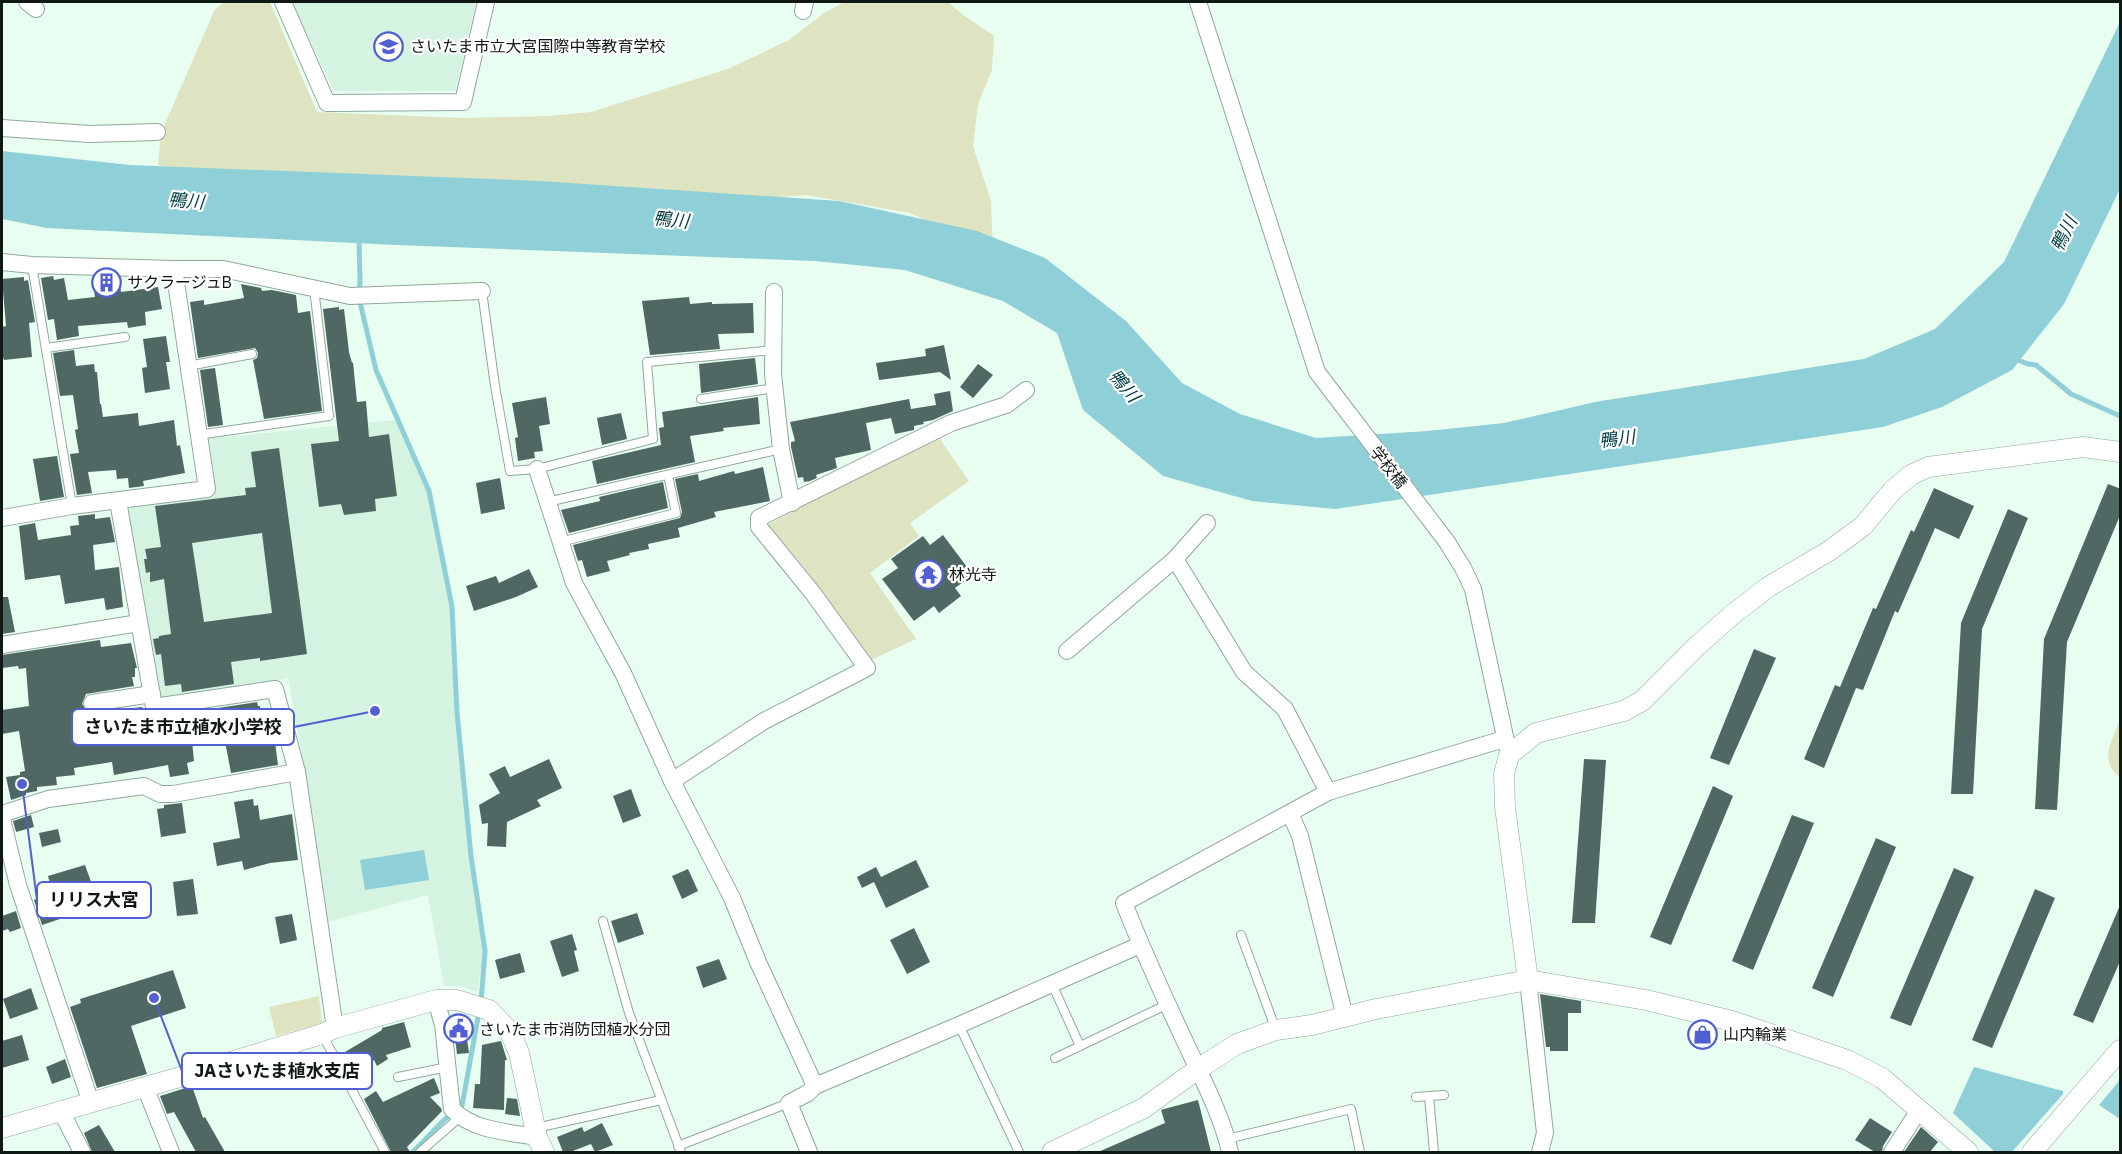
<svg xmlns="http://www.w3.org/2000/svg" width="2122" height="1154" font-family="'IBM Plex Sans','Noto Sans JP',sans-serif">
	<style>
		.built { fill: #d4f3e1 }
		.green { fill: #dee4c1 }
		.water { fill: #8fcfd7 }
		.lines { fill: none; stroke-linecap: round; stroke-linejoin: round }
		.stream { stroke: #8fcfd7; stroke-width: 5 }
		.building { fill: #4f6863; fill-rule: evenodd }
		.service-casing { stroke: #91a79b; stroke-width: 10 }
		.minor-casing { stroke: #91a79b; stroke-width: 18 }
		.tertiary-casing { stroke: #91a79b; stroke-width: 21 }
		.service { stroke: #fff; stroke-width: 8 }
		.minor { stroke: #fff; stroke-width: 16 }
		.tertiary { stroke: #fff; stroke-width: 20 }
		.labels { text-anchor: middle; stroke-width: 4.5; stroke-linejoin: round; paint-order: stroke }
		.poi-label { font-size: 16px; fill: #101813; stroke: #fff; text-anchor: start }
		.street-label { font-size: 16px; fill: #101813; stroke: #fff }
		.water-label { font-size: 18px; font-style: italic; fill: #003d43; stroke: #fff }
		.leader { fill: none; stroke: #515ed4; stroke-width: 2 }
		.callout-dot { fill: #515ed4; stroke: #fff; stroke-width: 2 }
		.callout { fill: #fff; stroke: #515ed4; stroke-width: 2 }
		.callout-label { font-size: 18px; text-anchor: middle; font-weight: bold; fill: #101813 }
	</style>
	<rect width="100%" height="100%" fill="#e7fef1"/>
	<g class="built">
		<path d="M292 2H476L455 91H334Z"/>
		<path d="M395 420 428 493 450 608 455 719 469 849 483 950 478 992 461 986H444L428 895 327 922 308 788 288 678 158 703 123 503 210 493 203 439Z"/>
	</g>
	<g class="green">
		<path d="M225 2H270L317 112 462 118 548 116 591 112 728 69 789 40 824 13 844 2H948L962 14 994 36 992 70 978 104 973 146 991 201 993 250 910 213 806 195 745 200 321 189 158 165 161 133 215 9Z"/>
		<path d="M937 435 969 481 910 523 919 536 870 573 916 639 869 661C839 613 807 567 768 525L926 439Z"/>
		<path d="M2120 720V777C2098 760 2112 741 2120 720Z"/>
		<path d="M319 996 322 1023 276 1036 269 1007Z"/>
	</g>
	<g class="water">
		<path d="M2120 22V189L2064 304 2012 370 1942 407 1883 427 1335 509 1252 501 1163 476 1083 410 1057 333 1003 301 905 270 815 261 396 245 47 228 2 219V151L130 165 540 181 839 201 977 231 1045 258 1126 321 1182 383 1240 414 1316 438 1428 431 1504 423 1595 402 1864 359 1935 329 2004 262Z"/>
		<path d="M424 850 429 880 365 890 360 860Z"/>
		<path d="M1974 1067 2063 1091V1094L2012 1152H1995L1953 1113Z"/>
		<path d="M2120 1080V1119L2099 1105Z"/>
	</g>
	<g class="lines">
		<g class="stream">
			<path d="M359 238 360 281 359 298 376 370 429 491 452 607 457 713 471 856 485 951 481 1003"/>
			<path d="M2015 359 2028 364 2036 365 2071 394 2120 416"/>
			<path d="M413 1152 444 1120 462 1106 479 1012"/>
		</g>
	</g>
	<g class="building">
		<path d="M53 276 54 280 64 278 68 300 95 297 92 278 95 277 119 278 121 292 158 287 162 309 145 312 146 325 128 328 127 322 78 326 79 336 57 340 54 319 48 320 41 278Z"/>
		<path d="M24 277V281L28 280 35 322 29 323 32 357 4 360 3 357H2V327L6 326 2 279Z"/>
		<path d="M241 284 261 288 262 291 272 290 296 295 298 313 310 311 322 411 264 419 253 360 257 358 258 353 255 348 198 358 190 302 204 300V305L244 298Z"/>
		<path d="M689 297 690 304 712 302V304L753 303 754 333 718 334 720 349 650 355 642 301Z"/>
		<path d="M339 307V310L344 309 349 352 352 363 353 362 357 402 366 401 369 437 389 434 397 496 375 499 376 511 344 515 341 504 319 507 311 444 339 441 323 309Z"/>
		<path d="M166 336 170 362H166L170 389 145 393 142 368 147 367 143 339Z"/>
		<path d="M944 345 951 380 940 372 879 380 876 363 926 356 925 349Z"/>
		<path d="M74 350 76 366 94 364 95 372H97L100 404H101L103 417 138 413 139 426 174 420 177 446 180 445 185 473 143 481 144 486 129 488 128 478 117 479 116 470 88 472 92 493 77 495 70 454 79 453 75 430 78 429 73 395 60 396 53 353Z"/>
		<path d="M755 358 758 384 701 393 699 364Z"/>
		<path d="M978 364 993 375 973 398 960 387Z"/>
		<path d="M215 368 223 425 208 427 200 370Z"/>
		<path d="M950 391 953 411 933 420 923 422 924 424 914 426V430L895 434 891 418 866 423 871 450 835 458 837 468 816 475 817 478 810 481 804 482 803 477 798 478 791 447V442L795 441 790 422 909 399 911 409 936 405 934 394Z"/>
		<path d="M546 397 550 424 539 426 543 451 534 452 535 458 518 461 515 438 518 437 512 403Z"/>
		<path d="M758 397 760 424 723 428 724 431 690 436 695 462 597 484 592 461 661 445 659 428 664 427 662 412Z"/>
		<path d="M621 413 627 439 602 445 597 418Z"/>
		<path d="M279 448 307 654 260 661V658L231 662 234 684 182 692 181 684 165 686 161 654 156 655 153 639 159 638V636L171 634 164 579 150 582V572L146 573 144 559H147L145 549 161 547 155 506 246 495 245 488 256 487 251 452ZM262 533 272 613 204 622 192 543Z"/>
		<path d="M57 456 64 497 40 501 33 459Z"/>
		<path d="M763 467 770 501 714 512 716 517 678 528 680 537 648 544 649 549 629 553 630 555 607 561 610 571 587 577 582 560 578 561 573 545 680 518 682 512 675 479 698 474 699 481 734 471 735 474Z"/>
		<path d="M500 478 505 509 481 514 476 483Z"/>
		<path d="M663 482 668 508 569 533 561 510 600 501 599 497Z"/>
		<path d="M2108 484 2121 489V513L2067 642 2057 810 2035 809 2044 639Z"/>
		<path d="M1934 488 1974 506 1959 539 1935 528 1898 613 1895 611 1863 690 1856 688 1824 768 1804 759 1835 685 1840 687 1873 608 1876 609 1911 530 1914 532Z"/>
		<path d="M2008 509 2028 518 1982 629 1973 794H1951L1961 623Z"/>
		<path d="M95 514V519L110 517 115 542 93 545 95 570 119 567 123 607 106 610 104 598 65 604 60 575 25 580 19 526 35 523 38 540 71 535 70 526 79 525 78 516Z"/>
		<path d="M943 535 973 575 955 588 961 596 939 613 934 606 914 621 882 579 898 568 891 559 923 536 930 545Z"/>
		<path d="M529 569 538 587 516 597 474 611 466 586 496 576 499 583Z"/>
		<path d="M2 597H8L15 632 2 634Z"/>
		<path d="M100 640 101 647 131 643 137 668H135V677H132L134 686 86 694 82 704 88 712 94 713 142 707 145 719 257 702 258 706H260L262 728 273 726 278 765 231 773 224 736 192 741 194 761 187 763 189 774 170 777 168 765 114 775 112 762 74 768 75 775 56 777 57 785 37 787V791L26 793V795L11 800 6 777 20 775V772L25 771 19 731 2 734V710L29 706 26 668 19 669 18 666 2 668V655Z"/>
		<path d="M1754 649 1776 658 1729 765 1710 758Z"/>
		<path d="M549 759 562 788 537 800 541 806 507 822 506 847 487 846 488 823 482 824 479 805 500 793 489 774 505 766 510 777Z"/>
		<path d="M1584 759 1606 760 1595 923H1572Z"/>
		<path d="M1713 786 1733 796 1671 945 1650 937Z"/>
		<path d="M631 789 641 816 623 823 613 796Z"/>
		<path d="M253 799 254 806 258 805 260 820 292 814 298 860 270 863 244 870 242 861 217 866 213 843 240 838 234 802Z"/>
		<path d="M182 803 186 833 161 837 157 809 164 808V805Z"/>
		<path d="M31 815 34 827 16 832 13 821Z"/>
		<path d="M1792 815 1814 823 1753 970 1732 961Z"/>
		<path d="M58 829 61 842 42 847 39 833Z"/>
		<path d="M1876 838 1896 847 1833 997 1812 988Z"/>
		<path d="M916 860 929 887 886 908 874 882 862 888 857 877 876 867 881 877Z"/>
		<path d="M85 865 94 890 54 901 60 919 42 925 34 900 52 894 54 899 48 876Z"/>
		<path d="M1954 868 1974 877 1911 1026 1890 1018Z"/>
		<path d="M688 869 698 891 682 899 672 876Z"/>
		<path d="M193 879 198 914 177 916 173 882Z"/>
		<path d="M112 881 117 897 102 901 98 886Z"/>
		<path d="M2035 889 2055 898 1992 1048 1972 1040Z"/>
		<path d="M2121 903V959L2093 1023 2073 1015Z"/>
		<path d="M16 911 21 928 10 932 8 929 2 931V916Z"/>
		<path d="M637 913 644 934 618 943 611 921Z"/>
		<path d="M292 914 297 940 280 944 275 917Z"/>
		<path d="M914 928 930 962 907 974 890 940Z"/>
		<path d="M572 934 577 950 574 951 579 971 562 977 550 941Z"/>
		<path d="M520 953 525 972 500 979 495 960Z"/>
		<path d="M719 959 727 979 703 988 696 967Z"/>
		<path d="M173 970 186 1008 131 1026 147 1074 97 1088 70 1007 81 1003 80 999Z"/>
		<path d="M31 988 38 1009 10 1019 3 999Z"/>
		<path d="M1540 994 1581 1001V1013H1568V1051H1550V1047H1546Z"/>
		<path d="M464 1018 469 1053 457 1054 453 1020Z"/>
		<path d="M404 1022 411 1047 386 1055 388 1059 377 1066 374 1060 353 1072 345 1059 347 1057 345 1052 382 1030V1028Z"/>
		<path d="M22 1035 29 1060 2 1068V1041Z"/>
		<path d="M501 1041 507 1060H505L504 1110 473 1108 475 1084H480L482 1045Z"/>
		<path d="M65 1059 71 1077 52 1084 46 1067Z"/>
		<path d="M434 1078 440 1093 430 1097 441 1108 442 1111 407 1147 410 1152H391L364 1099 376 1091 383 1102Z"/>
		<path d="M192 1086 203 1118 205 1117 225 1152H196L174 1112 167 1114 160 1096Z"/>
		<path d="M507 1098 517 1099 520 1116 505 1114Z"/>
		<path d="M1198 1100 1211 1152H1098L1165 1123 1161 1110 1164 1109Z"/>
		<path d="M1870 1118 1892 1132 1883 1146 1882 1152H1875L1855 1140Z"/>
		<path d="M602 1123 613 1145 595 1152 591 1144 570 1152H563L557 1137 582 1127 584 1132Z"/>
		<path d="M99 1125 115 1152H92L84 1133Z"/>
		<path d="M1921 1127 1938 1142 1930 1152H1904Z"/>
	</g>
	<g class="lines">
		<defs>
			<g id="service">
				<path d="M32 265 72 506"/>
				<path d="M482 291 495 386 510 471 537 469 653 439 647 362 774 350"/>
				<path d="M46 348 125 337"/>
				<path d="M188 366 252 354"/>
				<path d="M701 399 775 388"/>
				<path d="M198 435 329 416 314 288"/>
				<path d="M547 502 781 449"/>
				<path d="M560 542 676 513 668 475"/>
				<path d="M603 921 629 1013 681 1152"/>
				<path d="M1241 935 1276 1030"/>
				<path d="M1052 984 1080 1046"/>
				<path d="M959 1025 1019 1152"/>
				<path d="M322 1034 385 1152"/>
				<path d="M1055 1058 1168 1004"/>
				<path d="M398 1077 448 1067"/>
				<path d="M1429 1096 1434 1152"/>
				<path d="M1416 1097 1444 1095"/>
				<path d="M536 1128 661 1100"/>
				<path d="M1227 1139 1351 1109 1360 1152"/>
				<path d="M678 1146 789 1103"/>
				<path d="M420 1152 460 1117"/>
			</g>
			<g id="minor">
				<path d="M27 2 36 9"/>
				<path d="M283 2 327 103 463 102 486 2"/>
				<path d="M1198 2 1317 372 1447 542 1463 568 1473 589 1509 755"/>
				<path d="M803 11 805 2"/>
				<path d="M2 128 90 134 157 132"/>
				<path d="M2 262 32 265 174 269H223L350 296 482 291"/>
				<path d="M774 292 773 374 781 449 792 503"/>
				<path d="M537 469 574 583 623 673 672 781 732 898 758 962 815 1086"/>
				<path d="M118 501 154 707 275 689 297 772 335 1028"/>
				<path d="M2 518 72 506 207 489 174 269"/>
				<path d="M1175 559 1244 672 1285 709 1328 792"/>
				<path d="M2 645 139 623"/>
				<path d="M1067 651 1175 559 1207 523"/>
				<path d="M92 703 152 694"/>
				<path d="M672 781 764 721 867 668 812 592 759 527V518L951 423 1006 405 1026 390"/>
				<path d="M1290 813 1300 836 1345 1017"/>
				<path d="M2 814 48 799 144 786 160 794H173L297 772"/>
				<path d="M2 819 18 885 91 1103"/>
				<path d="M1528 980 1545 1133 1540 1152"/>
				<path d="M436 1000 443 1025 452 1109C473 1131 508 1132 537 1137"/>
				<path d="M145 1087 171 1152"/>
				<path d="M61 1111 82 1152"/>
				<path d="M809 1152 789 1103 808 1093 815 1086 959 1025 1140 945"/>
				<path d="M1230 1152C1222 1116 1203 1080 1187 1046 1165 999 1143 952 1124 903L1328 792 1504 739"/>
				<path d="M1892 1152 1919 1110"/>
			</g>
			<g id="tertiary">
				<path d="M1528 980 1505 807 1504 774 1509 755 1536 733 1624 711 1642 701 1697 646 1732 615 1768 587 1829 551 1863 526 1893 490 1911 475 1928 467 2083 447 2120 452"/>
				<path d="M2 1128 201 1071 322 1034 335 1028 436 1000H457L489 1010 510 1032 519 1053 537 1137 544 1152"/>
				<path d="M1052 1152 1144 1108 1198 1069 1237 1044 1276 1030 1312 1025 1376 1009 1528 980 1646 1000 1732 1021 1847 1060 1882 1078 1968 1152"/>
				<path d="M2032 1152 2120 1050"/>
			</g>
		</defs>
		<use href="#service" class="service-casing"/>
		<use href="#minor" class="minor-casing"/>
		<use href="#tertiary" class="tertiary-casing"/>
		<use href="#service" class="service"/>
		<use href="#minor" class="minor"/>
		<use href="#tertiary" class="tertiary"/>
	</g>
	<defs>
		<symbol id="school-ring" viewBox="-11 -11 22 22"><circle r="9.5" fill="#fff" stroke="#515ed4" stroke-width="1.5"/><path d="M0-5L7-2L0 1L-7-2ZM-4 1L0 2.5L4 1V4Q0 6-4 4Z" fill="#515ed4"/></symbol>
		<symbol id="building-ring" viewBox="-11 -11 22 22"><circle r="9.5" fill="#fff" stroke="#515ed4" stroke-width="1.5"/><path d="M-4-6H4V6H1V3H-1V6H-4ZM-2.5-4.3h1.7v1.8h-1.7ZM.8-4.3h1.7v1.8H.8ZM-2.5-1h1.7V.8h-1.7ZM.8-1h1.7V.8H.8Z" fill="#515ed4"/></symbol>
		<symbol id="temple-ring" viewBox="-11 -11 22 22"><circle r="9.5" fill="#fff" stroke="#515ed4" stroke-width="1.5"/><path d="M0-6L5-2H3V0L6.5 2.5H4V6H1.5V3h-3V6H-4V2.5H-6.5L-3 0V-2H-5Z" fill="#515ed4"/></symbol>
		<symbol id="civic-ring" viewBox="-11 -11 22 22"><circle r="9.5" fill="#fff" stroke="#515ed4" stroke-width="1.5"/><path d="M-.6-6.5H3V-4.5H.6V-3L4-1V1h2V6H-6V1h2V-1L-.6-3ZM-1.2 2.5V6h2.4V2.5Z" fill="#515ed4"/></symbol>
		<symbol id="shop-ring" viewBox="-11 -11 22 22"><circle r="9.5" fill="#fff" stroke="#515ed4" stroke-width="1.5"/><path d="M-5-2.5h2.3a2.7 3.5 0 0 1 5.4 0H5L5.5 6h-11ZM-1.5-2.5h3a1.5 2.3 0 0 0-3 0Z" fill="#515ed4"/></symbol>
	</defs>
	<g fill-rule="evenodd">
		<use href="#school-ring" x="372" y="30" width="33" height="33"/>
		<use href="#building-ring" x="90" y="266" width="33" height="33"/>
		<use href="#temple-ring" x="912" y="558" width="33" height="33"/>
		<use href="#civic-ring" x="442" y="1012" width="33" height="33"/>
		<use href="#shop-ring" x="1686" y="1018" width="33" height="33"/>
	</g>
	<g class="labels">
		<g class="poi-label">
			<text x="410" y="52">さいたま市立大宮国際中等教育学校</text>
			<text x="127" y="288">サクラージュB</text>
			<text x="949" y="580">林光寺</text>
			<text x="479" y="1035">さいたま市消防団植水分団</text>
			<text x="1723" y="1040">山内輪業</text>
		</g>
		<g class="street-label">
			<text transform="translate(1389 467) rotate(52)" y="6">学校橋</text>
		</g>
		<g class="water-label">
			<text transform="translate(186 201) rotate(5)" y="6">鴨川</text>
			<text transform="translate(671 220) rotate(6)" y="6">鴨川</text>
			<text transform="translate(2064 234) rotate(-64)" y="6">鴨川</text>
			<text transform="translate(1124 386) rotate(50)" y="6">鴨川</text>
			<text transform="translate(1617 439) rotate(-7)" y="6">鴨川</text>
		</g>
	</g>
	<path class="leader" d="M375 711L294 727M22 784L37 900M154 998L182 1071"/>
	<g class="callout-dot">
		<circle cx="375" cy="711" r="6"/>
		<circle cx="22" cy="784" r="6"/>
		<circle cx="154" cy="998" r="6"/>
	</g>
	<g class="callout">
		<rect x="72" y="709" width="222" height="36" rx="6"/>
		<rect x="37" y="882" width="114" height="36" rx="6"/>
		<rect x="182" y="1053" width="190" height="36" rx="6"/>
	</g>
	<g class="callout-label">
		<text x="183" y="733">さいたま市立植水小学校</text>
		<text x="94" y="906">リリス大宮</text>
		<text x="277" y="1077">JAさいたま植水支店</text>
	</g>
	<rect width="2122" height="1154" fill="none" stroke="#101813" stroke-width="6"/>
</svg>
